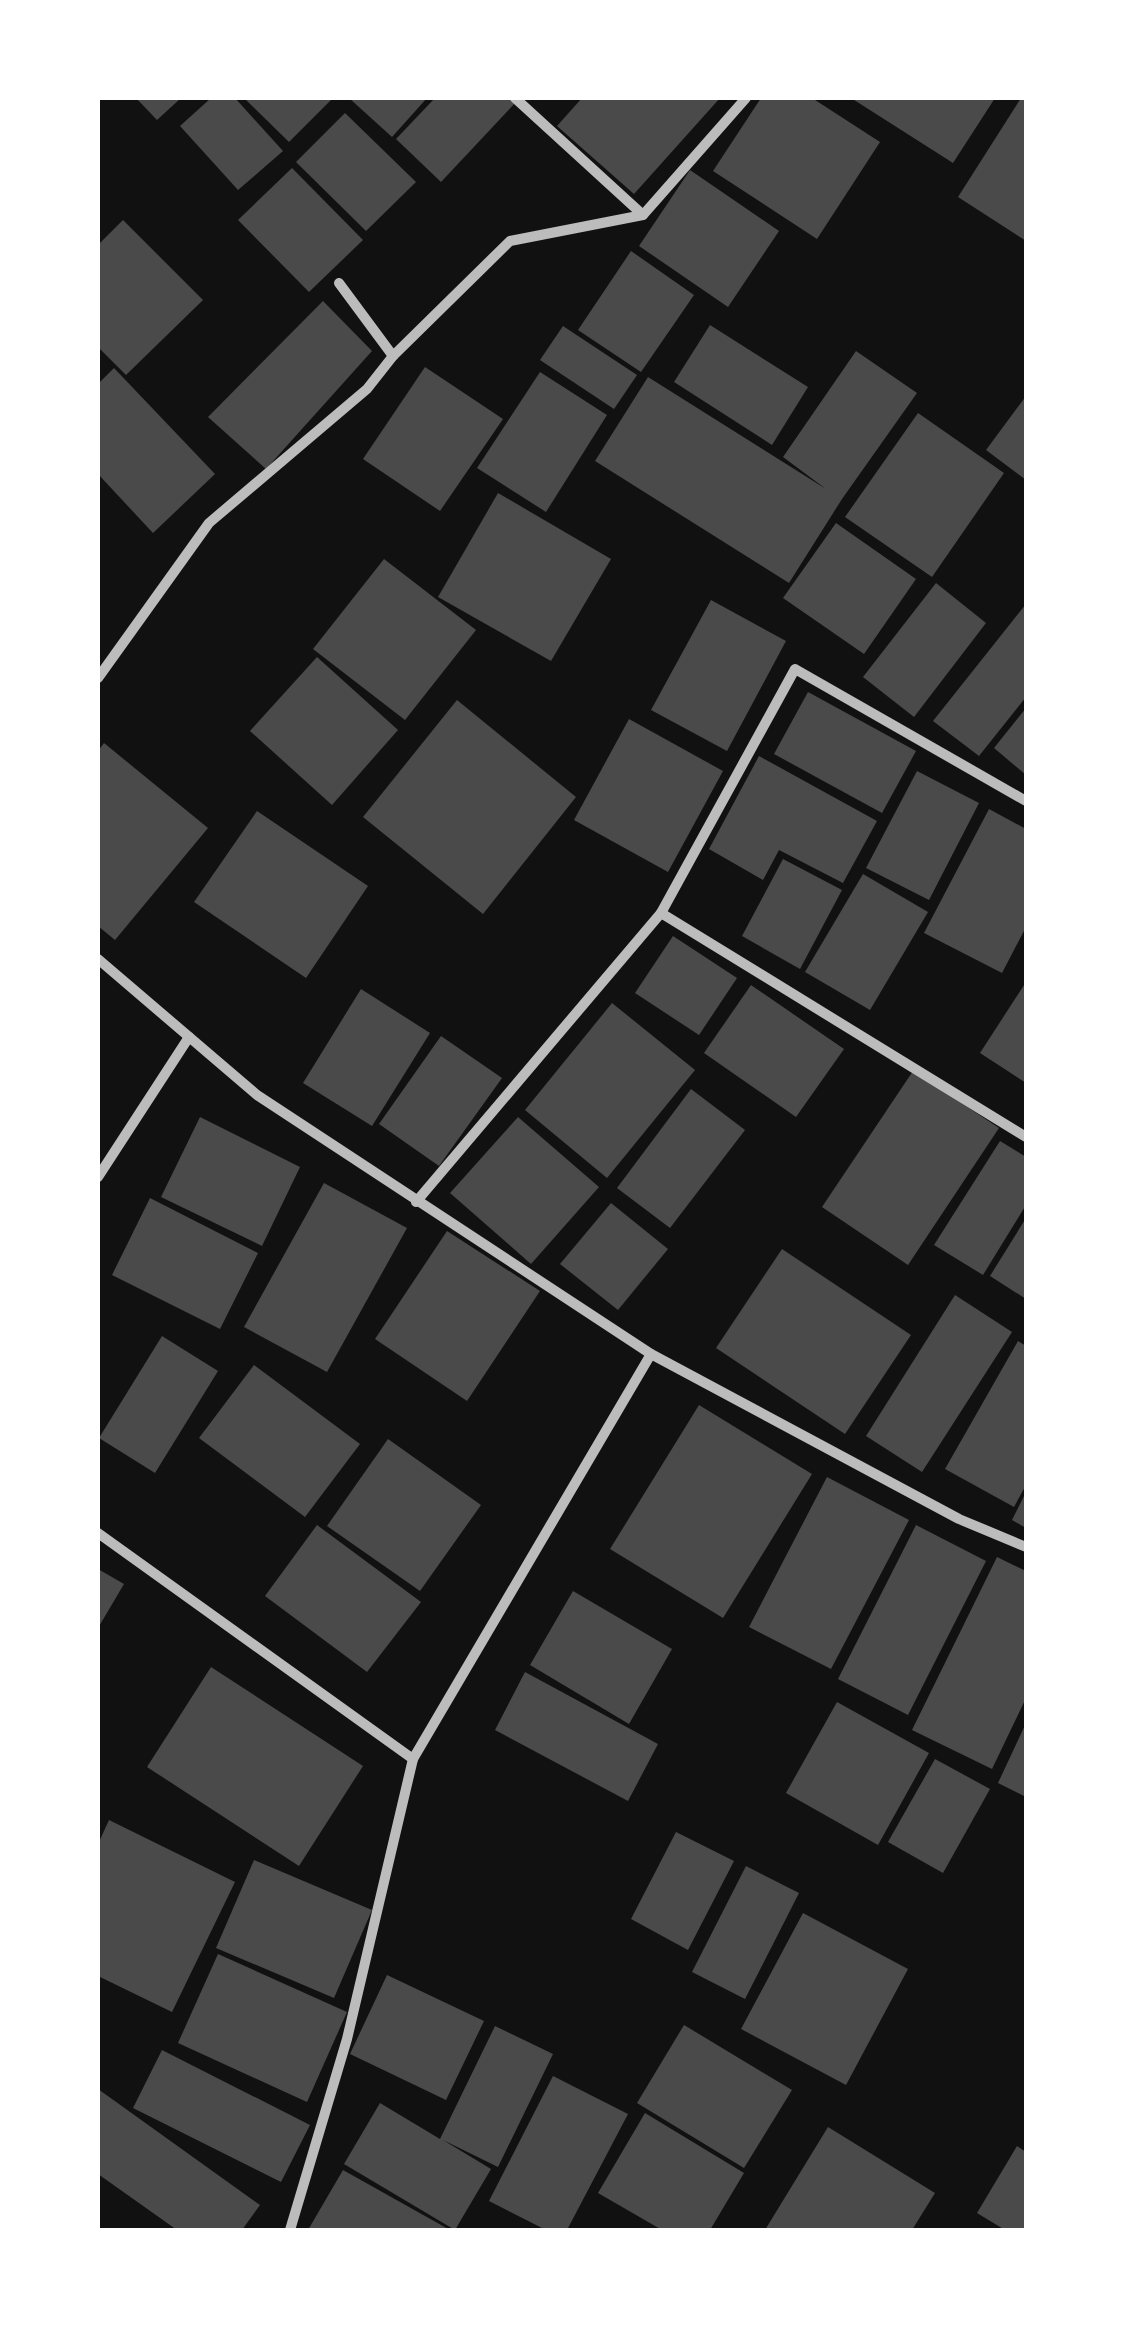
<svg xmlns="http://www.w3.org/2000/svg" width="1124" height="2328" font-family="'Golos Text',sans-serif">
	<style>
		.building { fill: #4a4a4a }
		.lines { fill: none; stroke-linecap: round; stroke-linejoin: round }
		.minor { stroke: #bcbcbc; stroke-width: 10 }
	</style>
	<rect width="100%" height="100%" fill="#111"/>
	<g class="building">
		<path d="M136 98H181L157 120Z"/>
		<path d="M211 98H235L283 151 238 190 180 126Z"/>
		<path d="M244 98H329L331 100 289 142Z"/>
		<path d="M349 98H427L392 137Z"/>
		<path d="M435 98H510L516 102 441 182 396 139Z"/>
		<path d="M582 98H720L634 194 557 126Z"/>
		<path d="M761 98H812L880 142 817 239 713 171Z"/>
		<path d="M851 98H995L953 163Z"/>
		<path d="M1021 98H1026V241L958 197Z"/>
		<path d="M345 113 416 182 366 231 296 162Z"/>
		<path d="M292 168 363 240 309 292 238 220Z"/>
		<path d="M690 170 779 231 728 307 639 246Z"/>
		<path d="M123 220 203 300 126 375 98 347V245Z"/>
		<path d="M631 251 694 295 641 372 578 330Z"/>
		<path d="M323 301 372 351 266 469 208 417Z"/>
		<path d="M710 325 808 387 772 445 674 382Z"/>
		<path d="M563 326 637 375 614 409 540 360Z"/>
		<path d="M856 351 917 393 842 499 789 583 595 461 648 377 826 489 783 457Z"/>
		<path d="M425 367 503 419 440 511 363 459Z"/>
		<path d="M114 368 215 474 153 533 98 474V384Z"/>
		<path d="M540 372 607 415 546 512 477 468Z"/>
		<path d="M1026 396V480L986 450Z"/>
		<path d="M918 413 1004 473 932 577 845 517Z"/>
		<path d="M498 493 611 559 551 661 438 597Z"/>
		<path d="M836 523 916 579 864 654 783 598Z"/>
		<path d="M384 559 476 630 405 720 313 649Z"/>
		<path d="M936 583 986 623 914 717 863 677Z"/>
		<path d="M711 600 786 641 727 751 651 710Z"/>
		<path d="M1026 604V697L979 756 933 721Z"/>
		<path d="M317 657 398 730 332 805 250 731Z"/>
		<path d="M808 692 916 751 882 813 774 754Z"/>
		<path d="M457 700 576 797 483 914 363 817Z"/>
		<path d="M1026 708V775L994 748Z"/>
		<path d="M629 719 723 771 668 872 574 820Z"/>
		<path d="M104 743 208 828 115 940 98 926V751Z"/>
		<path d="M759 756 877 821 843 883 779 850 763 880 709 849Z"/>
		<path d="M917 771 979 803 929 900 866 868Z"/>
		<path d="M989 809 1026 829V927L1002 973 924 933Z"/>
		<path d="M257 811 368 886 306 978 194 902Z"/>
		<path d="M783 859 842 890 800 969 742 936Z"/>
		<path d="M863 874 928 912 870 1010 805 972Z"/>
		<path d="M673 936 737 978 699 1035 635 993Z"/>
		<path d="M1026 982V1083L980 1053Z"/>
		<path d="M751 985 844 1049 796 1117 704 1053Z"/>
		<path d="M361 989 430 1033 372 1126 303 1083Z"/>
		<path d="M612 1003 695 1070 607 1178 525 1110Z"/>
		<path d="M441 1036 502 1078 439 1166 379 1124Z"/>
		<path d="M913 1071 999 1128 908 1265 822 1207Z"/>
		<path d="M691 1089 745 1130 670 1228 617 1188Z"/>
		<path d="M200 1117 300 1167 262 1246 161 1197Z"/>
		<path d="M518 1117 599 1187 531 1264 450 1193Z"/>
		<path d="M1000 1141 1026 1157V1205L983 1275 934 1245Z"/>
		<path d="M324 1183 407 1228 327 1372 244 1327Z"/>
		<path d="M150 1198 258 1253 220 1329 112 1275Z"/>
		<path d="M611 1203 668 1249 618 1310 560 1264Z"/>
		<path d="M1026 1218V1299L990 1276Z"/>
		<path d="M447 1231 540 1291 467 1401 375 1339Z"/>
		<path d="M782 1249 911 1335 845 1434 716 1348Z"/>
		<path d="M955 1295 1012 1332 922 1472 866 1436Z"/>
		<path d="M162 1336 218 1371 155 1473 99 1438Z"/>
		<path d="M1018 1341 1026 1346V1485L1014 1507 945 1469Z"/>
		<path d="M254 1365 360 1444 305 1517 199 1438Z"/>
		<path d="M699 1405 812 1474 723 1618 610 1549Z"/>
		<path d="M388 1439 481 1505 420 1591 327 1526Z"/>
		<path d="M827 1477 909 1520 831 1669 749 1627Z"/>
		<path d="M1026 1492V1528L1012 1520Z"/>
		<path d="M317 1525 421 1602 367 1672 265 1596Z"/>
		<path d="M916 1525 986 1561 908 1715 838 1679Z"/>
		<path d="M997 1557 1026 1571V1698L992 1769 912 1730Z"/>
		<path d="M98 1569 124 1584 98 1628Z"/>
		<path d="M573 1591 672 1649 629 1724 530 1665Z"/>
		<path d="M211 1667 363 1766 299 1866 147 1767Z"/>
		<path d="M525 1672 658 1744 628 1801 495 1730Z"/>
		<path d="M837 1702 929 1753 878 1845 786 1793Z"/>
		<path d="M1026 1723V1797L998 1783Z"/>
		<path d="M935 1759 990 1789 943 1873 888 1842Z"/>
		<path d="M109 1820 235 1882 172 2012 98 1976V1844Z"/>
		<path d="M676 1832 734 1861 688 1950 631 1919Z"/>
		<path d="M254 1860 372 1910 334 1998 216 1948Z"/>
		<path d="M746 1866 799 1893 745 1999 692 1972Z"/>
		<path d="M803 1913 908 1969 846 2085 741 2029Z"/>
		<path d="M218 1954 347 2012 307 2102 178 2043Z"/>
		<path d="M387 1975 484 2021 446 2100 350 2054Z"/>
		<path d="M684 2025 792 2090 744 2168 637 2103Z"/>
		<path d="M495 2026 553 2054 498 2167 443 2140 491 2169 455 2230 344 2164 380 2103 440 2139Z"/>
		<path d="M162 2050 310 2125 281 2182 133 2108Z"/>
		<path d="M553 2076 628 2114 567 2230H546L489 2201Z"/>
		<path d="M98 2089 260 2205 242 2230H177L98 2174Z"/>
		<path d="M645 2113 744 2173 710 2230H662L598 2193Z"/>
		<path d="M828 2127 935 2193 912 2230H765Z"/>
		<path d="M1017 2146 1026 2152V2230H1005L977 2213Z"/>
		<path d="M343 2170 450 2230H308Z"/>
	</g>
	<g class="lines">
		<g class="minor">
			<path d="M515 98 643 215"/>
			<path d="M339 283 393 356"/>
			<path d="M98 678 209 523 367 389 393 356 510 241 643 215 746 98"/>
			<path d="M661 913 795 669 1026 801"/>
			<path d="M98 959 257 1095 651 1354 959 1519 1026 1547"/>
			<path d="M98 1177 189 1037"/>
			<path d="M416 1202 661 913 1026 1137"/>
			<path d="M98 1533 413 1759 651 1354"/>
			<path d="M290 2230 347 2039 413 1759"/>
		</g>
	</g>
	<rect width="1124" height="2328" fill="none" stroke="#ffffff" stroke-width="200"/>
</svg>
